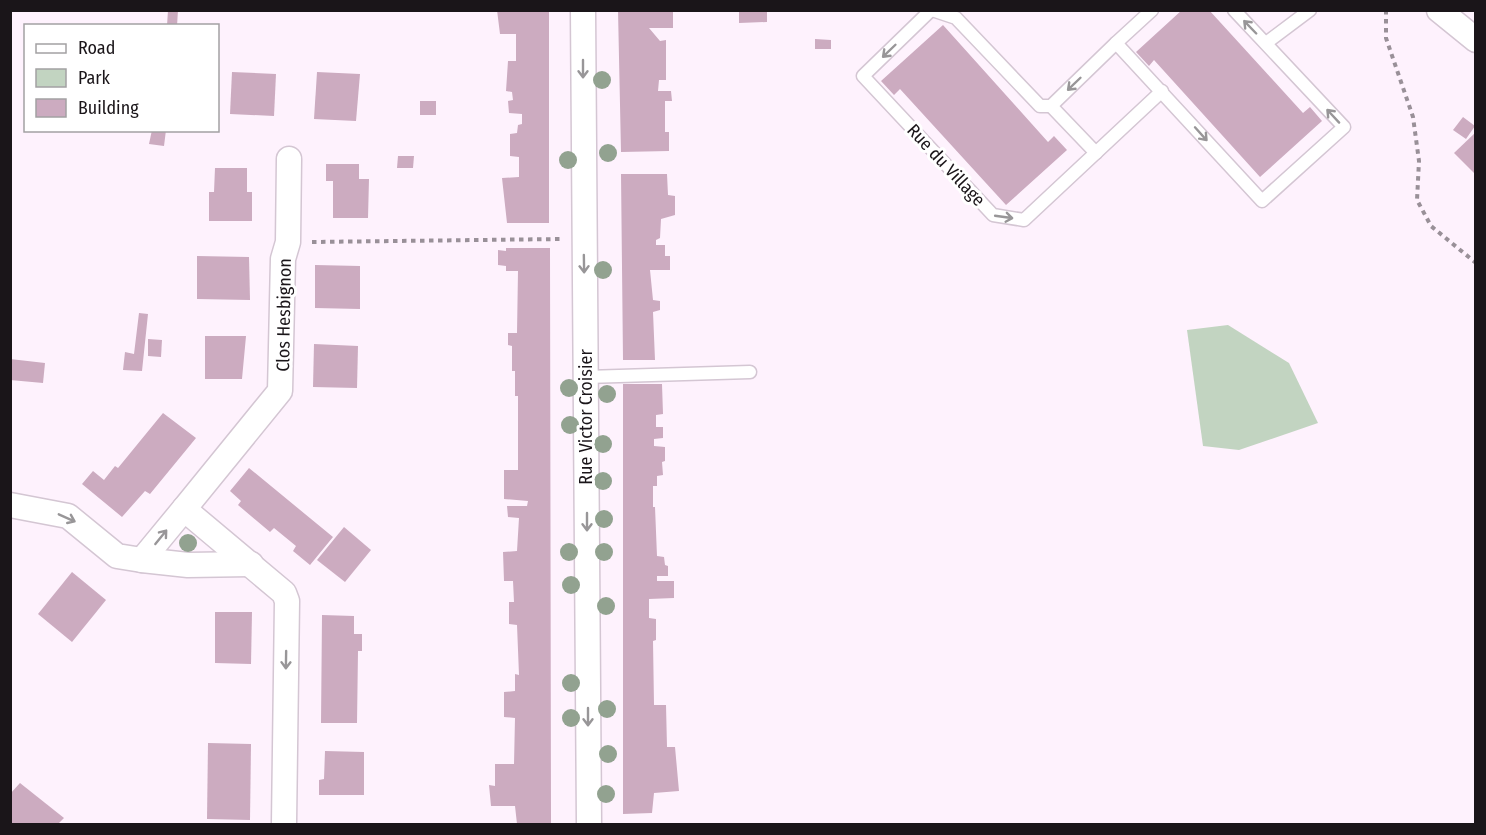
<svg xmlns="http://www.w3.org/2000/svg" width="1486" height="835" font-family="'Fira Sans Condensed',sans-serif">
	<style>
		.green { fill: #c2d4c1 }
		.building { fill: #ccabc0 }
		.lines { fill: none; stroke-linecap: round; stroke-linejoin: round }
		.service-casing { stroke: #d4c6d3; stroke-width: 15 }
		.minor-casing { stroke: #d4c6d3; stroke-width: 27 }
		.path { stroke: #999098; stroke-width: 4; stroke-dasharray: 4.5 4.5; stroke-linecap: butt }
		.service { stroke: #fff; stroke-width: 12 }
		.minor { stroke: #fff; stroke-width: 24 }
		.tree { fill: #92a290 }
		.oneway { stroke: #989698 }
		.labels { text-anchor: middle; stroke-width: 6; stroke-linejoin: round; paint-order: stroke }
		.street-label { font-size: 18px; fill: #1a1519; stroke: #fff }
	</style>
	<rect width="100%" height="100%" fill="#fef2fd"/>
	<path class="green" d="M1228 325 1289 363 1318 423 1239 450 1203 446 1187 330Z"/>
	<g class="building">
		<path d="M168 10H178L177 26H167Z"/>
		<path d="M497 10H549V223H507L502 178 519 177V157L510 156V134L517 133 518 125 522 124V114L509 113 508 101 513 100 512 92 506 91 508 61H516V34H500Z"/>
		<path d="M618 10H673V28H649L660 41 666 40V80H659L658 91H671L672 101H665V132H669V151L621 152Z"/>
		<path d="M739 10H767V22L739 23Z"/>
		<path d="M1182 10H1209L1303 113 1310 107 1322 121 1260 177 1154 60 1149 66 1136 52Z"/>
		<path d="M943 25 1048 142 1054 136 1067 150 1006 205 900 89 894 95 881 81Z"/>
		<path d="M815 39 831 40V49H815Z"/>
		<path d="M232 72 276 74 274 116 230 114Z"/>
		<path d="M317 72 360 74 356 121 314 119Z"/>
		<rect x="420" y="101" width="16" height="14"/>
		<path d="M1463 117 1475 126 1466 139 1453 130Z"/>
		<path d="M152 130H166L164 146 149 144Z"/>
		<path d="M1476 132V175L1454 153Z"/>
		<path d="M398 156H414L413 168H397Z"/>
		<path d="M326 164H359V179H369L368 218H333V181H326Z"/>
		<path d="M215 168H247V192H252V221H209V192H214Z"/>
		<path d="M621 174H667L668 195 675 196V215L661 219 660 238 656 240V245H665V256H670V270H650L653 300 660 301V310L653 312 655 360H623Z"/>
		<path d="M506 248H550L551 824H517L515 806H491L489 785 495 786V764H514L515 718 504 717V692L515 691V674L519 675 517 625 509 624V602H514L513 581H504L503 552 517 551 519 518 508 517 507 506H527L528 501 504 499V470H518V396H515V371H512V346L508 345V333H517L518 271H506V266L498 265V250L506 251Z"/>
		<path d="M197 256 249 257 250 300 197 299Z"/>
		<path d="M315 265 360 266V309L315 308Z"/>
		<path d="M139 313 148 314 142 371 123 370 125 352 134 354Z"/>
		<path d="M205 336H246L242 379H205Z"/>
		<path d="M148 339 162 340 161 357 148 356Z"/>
		<path d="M314 344 358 346 357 388 313 387Z"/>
		<path d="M10 359 45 363 43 383 10 380Z"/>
		<path d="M623 384H662L663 414 656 415V427H663V438L654 439V446L665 447V461L662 462 663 475 657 476V486H653V507H655L657 556 664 557 665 565 668 566V576H657V581H674V598L649 599V618L656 619V640L653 641 654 705H666L667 747H675L679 791 654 793 652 813 623 814Z"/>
		<path d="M163 413 196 438 150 494 145 491 122 517 82 484 93 471 104 480 115 466 118 468Z"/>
		<path d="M249 468 333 537 310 565 293 551 296 546 274 528 270 532 238 505 241 501 230 491Z"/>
		<path d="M344 527 371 550 345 582 317 560Z"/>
		<path d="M72 572 106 600 72 642 38 614Z"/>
		<path d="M215 612H252L251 664 215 663Z"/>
		<path d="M322 615 354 616V634H362V651H358L357 723H321Z"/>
		<path d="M208 743 251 744 250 820 207 819Z"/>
		<path d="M325 751 364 752V795H319V780L324 779Z"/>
		<path d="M20 783 64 818 58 824H10V794Z"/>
	</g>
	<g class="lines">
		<defs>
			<g id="service">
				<path d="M931 10 863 76 993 215 1024 220 1162 91"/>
				<path d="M932 10 956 18 1040 106H1051L1116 43"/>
				<path d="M1152 10 1116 43 1262 201 1344 127 1234 10"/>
				<path d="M1266 43 1310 10"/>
				<path d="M1051 106 1096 153"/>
				<path d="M586 377 750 372"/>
			</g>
			<g id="minor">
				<path d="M583 10 589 824"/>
				<path d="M1439 10 1476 40"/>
				<path d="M10 505 68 516 117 556 142 560 184 509 284 593 287 601 284 824"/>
				<path d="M184 509 280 391 283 259 288 242 289 159"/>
				<path d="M142 560 188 565 251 564"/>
			</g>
		</defs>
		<use href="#service" class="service-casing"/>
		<use href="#minor" class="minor-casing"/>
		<g class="path">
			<path d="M1386 10V38L1413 117 1419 161 1417 200 1431 226 1476 263"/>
			<path d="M312 242 562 239"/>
		</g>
		<use href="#service" class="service"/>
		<use href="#minor" class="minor"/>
	</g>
	<g class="tree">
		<circle cx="602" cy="80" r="9"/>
		<circle cx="608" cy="153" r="9"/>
		<circle cx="568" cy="160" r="9"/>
		<circle cx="603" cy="270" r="9"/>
		<circle cx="569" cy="388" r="9"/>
		<circle cx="607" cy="394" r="9"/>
		<circle cx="570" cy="425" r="9"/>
		<circle cx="603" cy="444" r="9"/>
		<circle cx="603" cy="481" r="9"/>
		<circle cx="604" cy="519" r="9"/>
		<circle cx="188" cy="543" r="9"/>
		<circle cx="569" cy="552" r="9"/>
		<circle cx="604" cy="552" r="9"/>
		<circle cx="571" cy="585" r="9"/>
		<circle cx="606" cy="606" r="9"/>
		<circle cx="571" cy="683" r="9"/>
		<circle cx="607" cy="709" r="9"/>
		<circle cx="571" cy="718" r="9"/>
		<circle cx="608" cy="754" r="9"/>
		<circle cx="606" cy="794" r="9"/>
	</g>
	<defs><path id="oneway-shaft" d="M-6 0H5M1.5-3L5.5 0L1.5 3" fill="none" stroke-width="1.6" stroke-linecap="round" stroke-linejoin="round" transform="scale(1.5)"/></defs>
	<g class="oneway">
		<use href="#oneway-shaft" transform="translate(1250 27) rotate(-134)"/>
		<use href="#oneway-shaft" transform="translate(889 51) rotate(136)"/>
		<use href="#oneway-shaft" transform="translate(583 69) rotate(90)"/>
		<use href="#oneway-shaft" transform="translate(1074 84) rotate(136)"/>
		<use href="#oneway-shaft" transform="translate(1333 116) rotate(-133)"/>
		<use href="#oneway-shaft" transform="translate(1201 134) rotate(48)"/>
		<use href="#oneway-shaft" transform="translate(1004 217) rotate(8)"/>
		<use href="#oneway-shaft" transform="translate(584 264) rotate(89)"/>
		<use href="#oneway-shaft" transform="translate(67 518) rotate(24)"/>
		<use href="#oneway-shaft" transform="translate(587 522) rotate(90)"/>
		<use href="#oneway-shaft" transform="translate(161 537) rotate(-51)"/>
		<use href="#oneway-shaft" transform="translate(286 660) rotate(91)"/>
		<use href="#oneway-shaft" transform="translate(588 717) rotate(90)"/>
	</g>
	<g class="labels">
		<g class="street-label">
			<text transform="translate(946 165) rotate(47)" y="6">Rue du Village</text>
			<text transform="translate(284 315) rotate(-89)" y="6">Clos Hesbignon</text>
			<text transform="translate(586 417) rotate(-90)" y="6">Rue Victor Croisier</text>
		</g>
	</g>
	<rect width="1486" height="835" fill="none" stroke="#1a1519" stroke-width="24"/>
	<rect x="24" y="24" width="195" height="108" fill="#ffffff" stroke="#a3a1a3" stroke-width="1.5"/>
	<rect x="36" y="44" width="30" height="9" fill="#ffffff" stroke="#a3a1a3" stroke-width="1.5"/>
	<text x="78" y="54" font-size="18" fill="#1a1519">Road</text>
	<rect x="36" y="69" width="30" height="18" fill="#c2d4c1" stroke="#a3a1a3" stroke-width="1.5"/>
	<text x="78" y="84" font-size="18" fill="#1a1519">Park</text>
	<rect x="36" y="99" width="30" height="18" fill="#ccabc0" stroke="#a3a1a3" stroke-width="1.5"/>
	<text x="78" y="114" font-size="18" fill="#1a1519">Building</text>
</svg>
